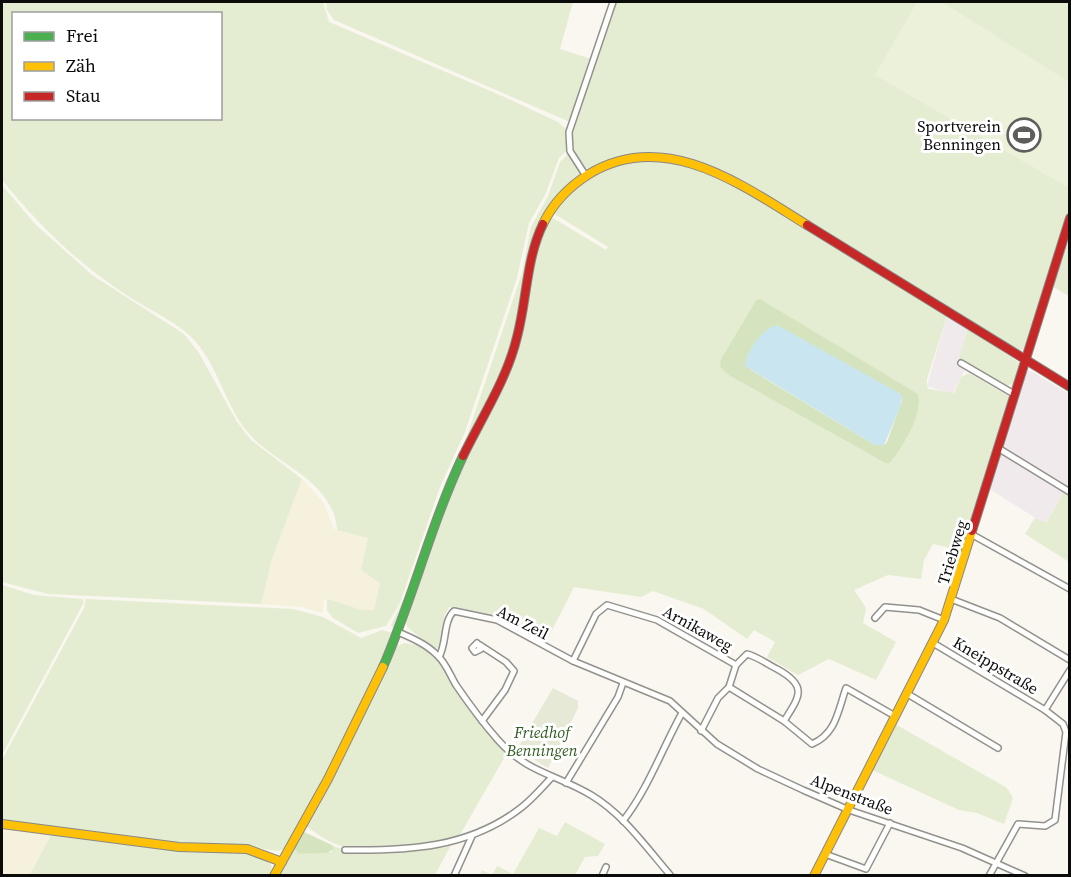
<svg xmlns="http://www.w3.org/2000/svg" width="1071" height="877" font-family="'Source Serif 4',serif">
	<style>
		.industrial { fill: #f0eaec }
		.farmland { fill: #f5f1dc }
		.green { fill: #e4edd1; fill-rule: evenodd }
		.forest { fill: #d5e4bf; fill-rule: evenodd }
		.cemetery { fill: #e5e9d5 }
		.pitch { fill: #ecf1da }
		.water { fill: #c9e6f0 }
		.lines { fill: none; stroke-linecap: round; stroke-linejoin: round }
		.street-casing { stroke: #92918e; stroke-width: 8 }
		.fast-casing { stroke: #898884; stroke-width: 10 }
		.slow-casing { stroke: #898884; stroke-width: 10 }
		.jam-casing { stroke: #898884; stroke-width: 10 }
		.street { stroke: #fefefd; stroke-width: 5 }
		.fast { stroke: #4caf50; stroke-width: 8 }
		.slow { stroke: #ffc107; stroke-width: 8 }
		.jam { stroke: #c62828; stroke-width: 8 }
		.labels { text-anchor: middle; stroke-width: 6; stroke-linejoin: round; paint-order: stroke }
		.poi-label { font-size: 16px; fill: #0b0b0b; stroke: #fff; text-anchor: end }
		.street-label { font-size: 16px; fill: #0b0b0b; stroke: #fff }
		.park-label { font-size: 16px; font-style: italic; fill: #325d21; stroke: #fff }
	</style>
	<rect width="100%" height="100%" fill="#f9f7ef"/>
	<g class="industrial">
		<path d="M947 316 968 328 959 358 968 364 952 394 927 386Z"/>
		<path d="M1027 371 1033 372 1069 394V488L1067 487 1045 524 988 488 1024 373Z"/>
	</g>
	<g class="farmland">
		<path d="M302 479 323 502 334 529 368 538 361 570 380 583 374 610H362L324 599 323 613 301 607 261 604 272 559Z"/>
		<path d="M4 827 52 833 29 875 2 876V828Z"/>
	</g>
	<g class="green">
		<path d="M2 2H323L329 22 502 96 558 122 567 130V150L559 158 545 195 529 223 517 278 465 432 440 487 400 603 386 626 358 633 333 618 327 611V599L362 610H374L380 583 361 570 368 538 337 530C334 483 282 467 253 438 224 409 219 361 188 334 168 317 143 307 122 292 75 261 37 223 2 180ZM14 14H220V118H14Z"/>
		<path d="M326 2H573L560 49 591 59 570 122 334 20 327 10Z"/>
		<path d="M615 2H1069V296L1050 285 1026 348 1021 350 988 334 719 169C691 158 661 147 630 155 617 159 603 165 590 169L584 168 575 154 571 133Z"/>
		<path d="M569 153 579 170V177L535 234 531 243 511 349 465 446 402 613 397 626 393 628 391 625 406 594 445 483 467 436 522 273 531 227 548 196 560 162Z"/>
		<path d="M649 159 687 163 716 175 947 316 927 379V386L929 389 954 393 961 377 969 373 1010 397 963 551 933 544 924 560 921 579 888 575 854 590 866 608 863 623 896 642 876 680 829 659 798 675 767 657 775 642 754 630 747 639 704 609 653 591 641 597 574 587 546 642 499 617 449 607 445 615 440 649 433 648 407 627 406 622 455 482 508 372 537 244 549 219 553 218 606 250 608 247 553 213C577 181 609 163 649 159ZM756 300 919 405 907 437 890 463H885L730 376 721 359Z"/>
		<path d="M2 185 35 224 92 275 184 334 199 353 237 422 251 440 302 479 272 559 261 604 48 594 2 582Z"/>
		<path d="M968 328 1021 364 1015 383 1006 386 959 358Z"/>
		<path d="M1067 487 1069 488V562L1025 534 1035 518 1046 523Z"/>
		<path d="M2 585 34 595 82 599 84 602 2 755Z"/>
		<path d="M86 599 293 609 323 617 361 638 382 630 393 633 322 785 285 849 277 851 248 846 183 844 2 821V760L84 608Z"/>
		<path d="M405 643 417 645 435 657 482 725 507 753 458 838C425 845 378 853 345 847 333 845 317 834 307 827V824L396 646Z"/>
		<path d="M895 724 1007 788 1013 798 1004 824 977 813 959 810 872 770Z"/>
		<path d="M565 822 605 844 598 856 585 857 575 875H480L482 870 492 875 497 866 513 874 539 828 557 836Z"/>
		<path d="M52 833 245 851 268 860 272 867 270 876H29Z"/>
		<path d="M332 845C363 861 418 852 451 845L435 875 277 876 294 848 298 854 332 852Z"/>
	</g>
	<g class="forest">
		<path d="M760 299 918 394C923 416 903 446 890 463H885L730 376 720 367 721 359 756 300ZM745 362 899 393 902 400 887 442 884 445H875L751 370Z"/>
		<path d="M304 832 332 845 334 849 327 853 298 854 294 848Z"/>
	</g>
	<path class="cemetery" d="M553 688 578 701V708L548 768 517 749Z"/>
	<path class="pitch" d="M917 2H942L1069 82V188L875 75Z"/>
	<path class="water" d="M777 325 899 393 902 396 900 407 884 445H875L745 366C745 352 763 328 777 325Z"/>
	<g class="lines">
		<defs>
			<g id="street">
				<path d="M586 176 570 151 569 132 613 2"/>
				<path d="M961 363 1014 394"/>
				<path d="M998 448 1070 492"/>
				<path d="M971 534 1070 589"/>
				<path d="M951 599 1000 618 1070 660"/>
				<path d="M875 618 885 607 919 610 944 620"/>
				<path d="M398 632C412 638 426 644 437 655 446 663 450 675 456 685 469 704 483 723 498 740 527 773 556 774 591 795 623 814 646 847 671 876"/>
				<path d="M477 643 481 649 475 652 472 648Z"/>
				<path d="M933 643 1045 710"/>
				<path d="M480 645 506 662 514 671 505 690 482 721"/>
				<path d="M439 657C447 643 443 621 454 611L497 620 573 661 670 701 717 744 758 769 803 790 849 810 962 848 1025 876"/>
				<path d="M573 661 596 614 607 605 657 620 736 665"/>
				<path d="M729 687 736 665 747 654C758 657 767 664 777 669 808 686 800 696 784 721"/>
				<path d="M906 693 998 748"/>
				<path d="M701 731 718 698 729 687 784 721 812 744C836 734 838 711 846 688L895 716"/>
				<path d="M566 783 618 697 623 683"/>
				<path d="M623 821C648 789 662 749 682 713"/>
				<path d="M345 850C408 851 470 848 522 807 532 799 542 788 551 778"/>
				<path d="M825 854 866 869 890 823"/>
				<path d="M454 876 472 836"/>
				<path d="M602 876 606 867"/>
				<path d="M989 876 1018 824 1045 826 1055 820 1066 732 1063 724 1045 710 1070 670"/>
			</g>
			<path id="fast" d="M383 667C413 598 431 524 463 456"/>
			<g id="slow">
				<path d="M543 224C553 203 570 186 589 174 665 128 742 185 807 225"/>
				<path d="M2 824 179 847 247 849 282 862"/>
				<path d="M274 876 328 779 383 667"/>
				<path d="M814 876 944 620 972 531"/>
			</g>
			<g id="jam">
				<path d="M807 225 1070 387"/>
				<path d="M463 456C482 417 507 379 517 337 527 300 526 259 543 224"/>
				<path d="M972 531 1070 218"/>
			</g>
		</defs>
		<use href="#street" class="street-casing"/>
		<use href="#fast" class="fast-casing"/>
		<use href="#slow" class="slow-casing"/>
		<use href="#jam" class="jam-casing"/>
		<use href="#street" class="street"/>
		<use href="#fast" class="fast"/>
		<use href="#slow" class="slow"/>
		<use href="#jam" class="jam"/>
	</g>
	<defs>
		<symbol id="stadium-ring" viewBox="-11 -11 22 22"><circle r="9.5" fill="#fff" stroke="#5e5e5b" stroke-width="1.5"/><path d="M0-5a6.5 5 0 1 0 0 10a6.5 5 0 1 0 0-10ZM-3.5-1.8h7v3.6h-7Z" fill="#5e5e5b"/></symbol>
	</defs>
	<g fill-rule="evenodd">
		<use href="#stadium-ring" x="1005" y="116" width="38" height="38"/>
	</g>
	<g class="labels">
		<g class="poi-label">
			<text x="1001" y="132">Sportverein<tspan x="1001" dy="18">Benningen</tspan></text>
		</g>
		<g class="street-label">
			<text transform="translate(952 552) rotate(-73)" y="6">Triebweg</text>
			<text transform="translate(523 622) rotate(27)" y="6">Am Zeil</text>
			<text transform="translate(698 628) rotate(29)" y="6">Arnikaweg</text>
			<text transform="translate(996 665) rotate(31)" y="6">Kneippstraße</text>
			<text transform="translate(852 794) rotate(21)" y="6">Alpenstraße</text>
		</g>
		<g class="park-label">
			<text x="542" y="738">Friedhof<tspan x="542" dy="18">Benningen</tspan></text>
		</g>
	</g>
	<rect width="1071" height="877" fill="none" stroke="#0b0b0b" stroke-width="6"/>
	<rect x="12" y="12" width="210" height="108" fill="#ffffff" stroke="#9d9d9d" stroke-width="1.5"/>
	<rect x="24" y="32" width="30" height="9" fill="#4caf50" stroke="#9d9d9d" stroke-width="1.5"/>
	<text x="66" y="42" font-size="18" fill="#0b0b0b">Frei</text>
	<rect x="24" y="62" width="30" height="9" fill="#ffc107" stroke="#9d9d9d" stroke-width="1.5"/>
	<text x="66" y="72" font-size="18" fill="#0b0b0b">Zäh</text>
	<rect x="24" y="92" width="30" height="9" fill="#c62828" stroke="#9d9d9d" stroke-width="1.5"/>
	<text x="66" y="102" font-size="18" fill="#0b0b0b">Stau</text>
</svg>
